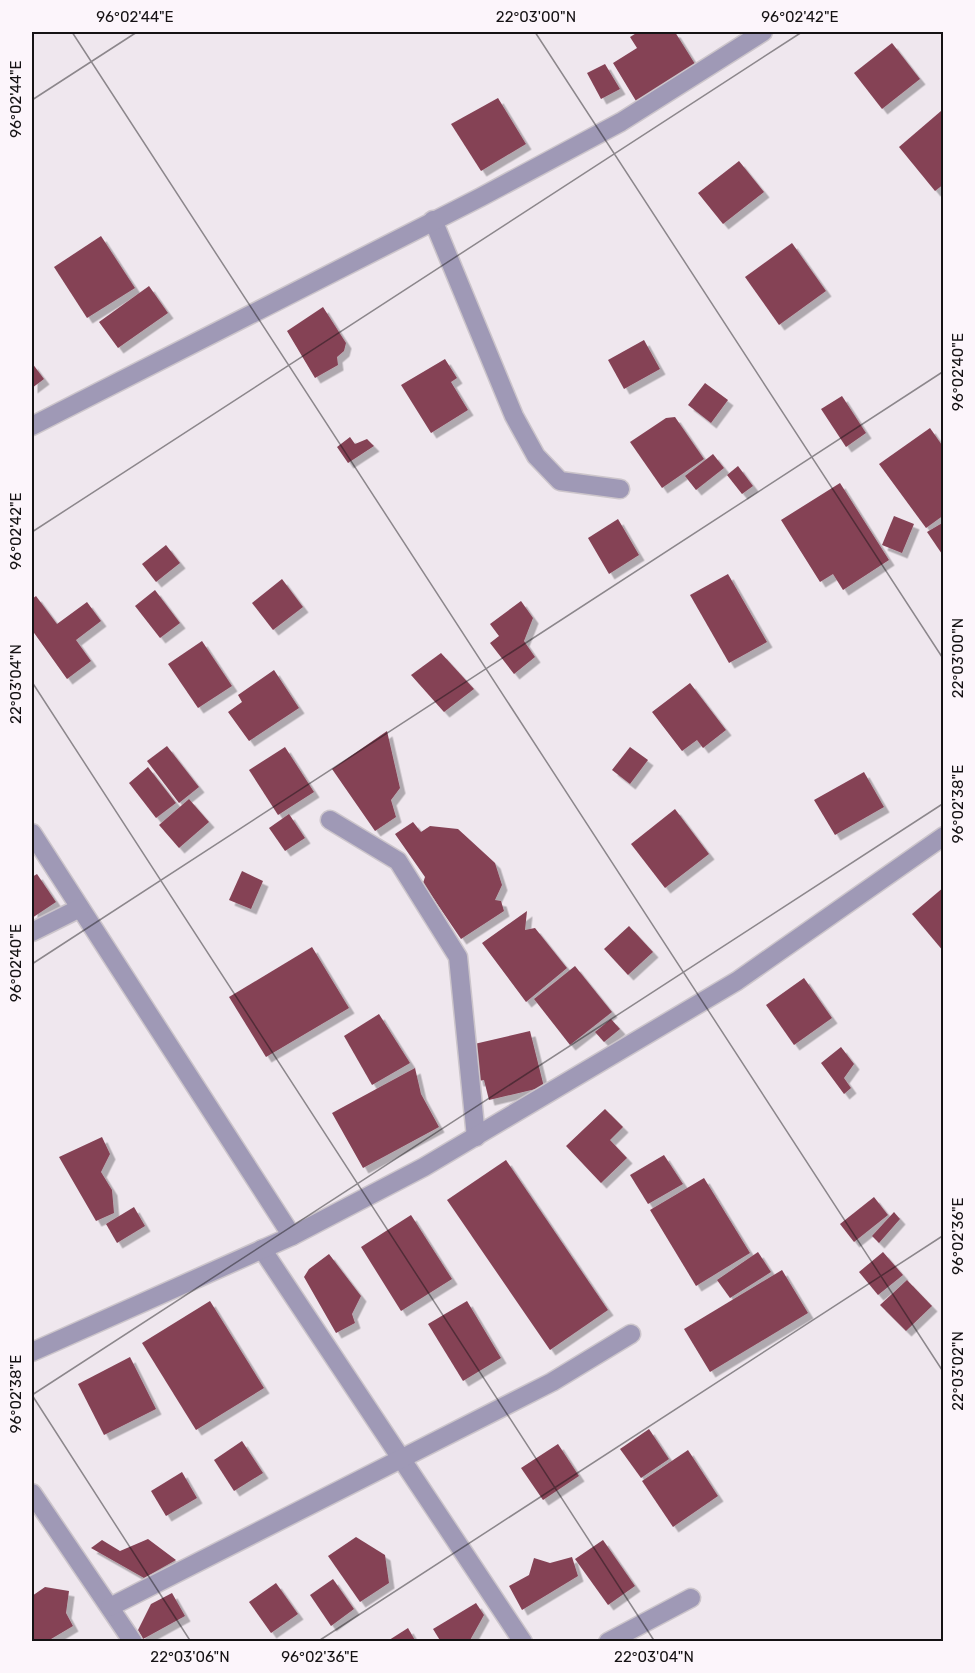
<svg xmlns="http://www.w3.org/2000/svg" width="975" height="1673" font-family="Rubik,sans-serif">
	<style>
		.building { fill: #854255; filter: url(#shadow) }
		.lines { fill: none; stroke-linecap: round; stroke-linejoin: round }
		.street-casing { stroke: #ccc5cb; stroke-width: 21 }
		.street { stroke: #9f99b6; stroke-width: 18 }
		.ticks { fill: none; stroke: #151214; stroke-width: 1.5; stroke-opacity: 0.45 }
		.neatline { fill: none; stroke: #151214; stroke-width: 2 }
		.ticks-label { font-size: 15px; text-anchor: middle; fill: #151214 }
	</style>
	<defs>
		<filter id="shadow"><feDropShadow dx="5.5" dy="5.5" stdDeviation="0" flood-color="#0004"/></filter>
	</defs>
	<rect width="100%" height="100%" fill="#efe7ee"/>
	<g class="building">
		<path d="M638 32H675L695 64 636 101 613 63 637 48 630 37Z"/>
		<path d="M892 43 920 79 882 109 854 73Z"/>
		<path d="M605 64 620 89 601 99 587 73Z"/>
		<path d="M498 98 526 144 481 171 451 124Z"/>
		<path d="M941 111 944 114V184L935 191 899 147Z"/>
		<path d="M739 161 764 192 723 224 698 193Z"/>
		<path d="M101 236 135 288 87 318 54 267Z"/>
		<path d="M792 243 826 291 779 325 745 277Z"/>
		<path d="M149 286 168 313 118 348 99 322Z"/>
		<path d="M323 307 346 343 344 351 337 357 338 365 315 378 287 331Z"/>
		<path d="M644 340 660 369 624 389 608 360Z"/>
		<path d="M445 359 457 378 451 382 468 410 431 433 401 385Z"/>
		<path d="M32 363 44 379 32 388Z"/>
		<path d="M705 383 728 400 711 423 688 405Z"/>
		<path d="M842 396 866 433 846 447 821 409Z"/>
		<path d="M675 417 704 459 662 488 630 442 666 418Z"/>
		<path d="M930 428 944 448V515L926 528 879 464Z"/>
		<path d="M350 437 355 444 367 439 374 446 348 463 337 447Z"/>
		<path d="M713 454 724 468 696 490 685 476Z"/>
		<path d="M738 466 753 486 742 494 727 475Z"/>
		<path d="M840 483 889 560 843 590 833 574 820 582 781 520Z"/>
		<path d="M894 516 914 524 902 553 882 545Z"/>
		<path d="M618 519 639 555 609 574 588 538Z"/>
		<path d="M944 522V557L927 532Z"/>
		<path d="M166 545 180 563 156 582 142 564Z"/>
		<path d="M728 574 767 642 729 663 690 595Z"/>
		<path d="M282 579 303 607 273 630 252 603Z"/>
		<path d="M155 590 180 623 160 638 135 606Z"/>
		<path d="M36 596 57 624 87 602 101 621 76 640 91 661 67 679 32 630V599Z"/>
		<path d="M521 601 533 618 524 641 535 657 514 674 490 643 499 636 490 624Z"/>
		<path d="M202 641 232 686 198 708 168 664Z"/>
		<path d="M441 653 474 689 444 712 411 675Z"/>
		<path d="M274 670 299 708 249 741 228 712 242 702 238 695Z"/>
		<path d="M690 683 726 730 703 748 697 740 682 751 652 712Z"/>
		<path d="M387 731 400 788 391 800 396 817 375 831 332 769Z"/>
		<path d="M167 746 199 787 179 803 147 761Z"/>
		<path d="M285 747 314 792 278 815 249 770Z"/>
		<path d="M630 747 648 760 630 784 612 770Z"/>
		<path d="M148 767 176 803 156 818 129 783Z"/>
		<path d="M864 772 884 807 835 835 814 800Z"/>
		<path d="M189 799 209 822 179 848 159 825Z"/>
		<path d="M675 809 709 854 665 888 631 844Z"/>
		<path d="M289 814 305 838 285 851 269 828Z"/>
		<path d="M413 822 421 832 430 826 458 829 495 863 502 885 495 900 501 901 504 911 461 939 423 883 425 877 395 834Z"/>
		<path d="M242 871 263 881 251 909 229 900Z"/>
		<path d="M37 874 56 902 32 918V877Z"/>
		<path d="M944 887V952L912 914Z"/>
		<path d="M527 911 525 930 535 928 567 968 526 1002 482 943Z"/>
		<path d="M629 926 653 952 628 975 604 949Z"/>
		<path d="M312 947 349 1008 266 1057 229 997Z"/>
		<path d="M575 966 612 1012 570 1045 534 999Z"/>
		<path d="M804 978 832 1018 794 1045 766 1005Z"/>
		<path d="M379 1014 410 1063 372 1085 344 1036Z"/>
		<path d="M611 1019 620 1029 604 1042 595 1032Z"/>
		<path d="M530 1031 544 1087 489 1100 484 1080 478 1081 470 1045Z"/>
		<path d="M841 1047 854 1064 844 1078 851 1088 844 1094 821 1063Z"/>
		<path d="M415 1068 421 1094 439 1127 363 1168 332 1113Z"/>
		<path d="M605 1109 623 1127 610 1140 627 1158 601 1183 566 1146Z"/>
		<path d="M102 1137 110 1154 101 1172 112 1190 114 1213 96 1221 59 1157Z"/>
		<path d="M664 1155 683 1184 648 1204 630 1175Z"/>
		<path d="M506 1160 608 1310 550 1350 447 1200Z"/>
		<path d="M704 1178 750 1253 696 1286 650 1210Z"/>
		<path d="M874 1197 888 1215 854 1242 840 1224Z"/>
		<path d="M134 1207 145 1226 117 1243 106 1224Z"/>
		<path d="M894 1212 900 1219 879 1243 872 1236Z"/>
		<path d="M411 1215 452 1279 401 1311 361 1247Z"/>
		<path d="M758 1252 771 1272 730 1298 717 1280Z"/>
		<path d="M883 1252 903 1275 878 1295 859 1272Z"/>
		<path d="M329 1254 361 1296 352 1314 355 1323 336 1333 304 1277 309 1269Z"/>
		<path d="M782 1270 808 1313 710 1372 684 1329Z"/>
		<path d="M907 1280 932 1306 906 1331 880 1305Z"/>
		<path d="M210 1301 264 1388 196 1430 142 1343Z"/>
		<path d="M467 1301 501 1358 463 1381 428 1324Z"/>
		<path d="M130 1357 156 1409 104 1435 78 1384Z"/>
		<path d="M649 1429 669 1459 641 1478 620 1449Z"/>
		<path d="M242 1441 263 1473 234 1491 214 1460Z"/>
		<path d="M558 1444 579 1476 543 1500 521 1468Z"/>
		<path d="M688 1450 718 1496 673 1527 642 1481Z"/>
		<path d="M182 1472 197 1498 166 1516 151 1491Z"/>
		<path d="M356 1537 385 1555 389 1583 360 1602 328 1556Z"/>
		<path d="M148 1539 176 1560 144 1578 91 1548 102 1540 120 1551Z"/>
		<path d="M603 1540 635 1586 608 1605 575 1559Z"/>
		<path d="M572 1557 578 1576 522 1610 509 1586 529 1575 534 1558 550 1563Z"/>
		<path d="M333 1579 354 1609 331 1626 310 1595Z"/>
		<path d="M276 1583 298 1614 271 1633 249 1602Z"/>
		<path d="M45 1587 69 1591 66 1613 73 1626 46 1642H32V1596Z"/>
		<path d="M172 1593 185 1616 143 1639 138 1630 151 1604Z"/>
		<path d="M476 1603 484 1615 469 1642H441L433 1629Z"/>
		<path d="M408 1628 416 1642H386Z"/>
	</g>
	<g class="lines">
		<defs>
			<g id="street">
				<path d="M433 220 514 416 536 456 560 481 620 489"/>
				<path d="M32 426 481 197 621 122 763 32"/>
				<path d="M330 820 398 861 458 957 476 1137"/>
				<path d="M32 833 292 1236"/>
				<path d="M32 932 80 908"/>
				<path d="M262 1249 523 1642"/>
				<path d="M32 1352 292 1236 424 1167 737 981 944 836"/>
				<path d="M32 1493 133 1642"/>
				<path d="M110 1607 552 1382 631 1334"/>
				<path d="M608 1642 691 1598"/>
			</g>
		</defs>
		<use href="#street" class="street-casing"/>
		<use href="#street" class="street"/>
	</g>
	<path class="ticks" d="M72 32 944 1373M535 32 944 660M32 100 137 32M32 532 802 32M32 682 655 1642M32 964 944 371M32 1395 944 803M32 1395 191 1642M317 1642 944 1235"/>
	<rect width="975" height="1673" fill="none" stroke="#fcf5fb" stroke-width="66"/>
	<rect x="33" y="33" width="909" height="1607" class="neatline"/>
	<g class="ticks-label">
		<text x="135" y="22">96°02'44"E</text>
		<text x="536" y="22">22°03'00"N</text>
		<text x="800" y="22">96°02'42"E</text>
		<text transform="translate(16 99) rotate(-90)" y="5">96°02'44"E</text>
		<text transform="translate(958 372) rotate(-90)" y="5">96°02'40"E</text>
		<text transform="translate(16 531) rotate(-90)" y="5">96°02'42"E</text>
		<text transform="translate(958 658) rotate(-90)" y="5">22°03'00"N</text>
		<text transform="translate(16 684) rotate(-90)" y="5">22°03'04"N</text>
		<text transform="translate(958 804) rotate(-90)" y="5">96°02'38"E</text>
		<text transform="translate(16 963) rotate(-90)" y="5">96°02'40"E</text>
		<text transform="translate(958 1236) rotate(-90)" y="5">96°02'36"E</text>
		<text transform="translate(958 1371) rotate(-90)" y="5">22°03'02"N</text>
		<text transform="translate(16 1394) rotate(-90)" y="5">96°02'38"E</text>
		<text x="190" y="1662">22°03'06"N</text>
		<text x="320" y="1662">96°02'36"E</text>
		<text x="654" y="1662">22°03'04"N</text>
	</g>
</svg>
